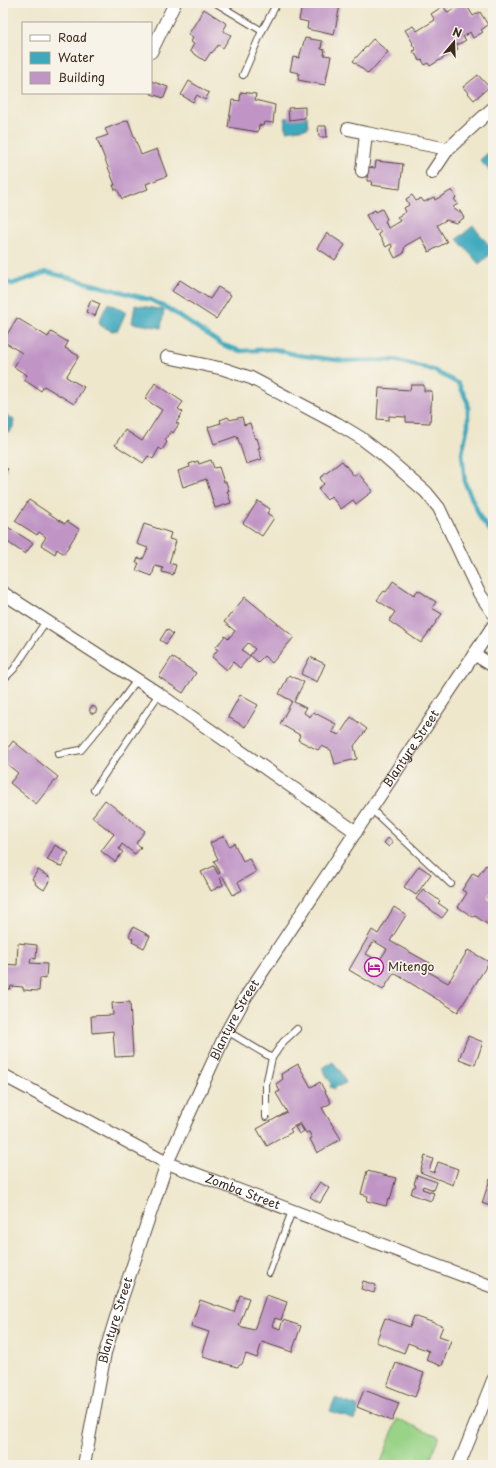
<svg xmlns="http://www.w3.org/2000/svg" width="496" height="1468" font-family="'Playpen Sans',sans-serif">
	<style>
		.green { fill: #98d387; stroke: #6a7e52 }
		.water { fill: #3da9bd; stroke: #3c6a6e }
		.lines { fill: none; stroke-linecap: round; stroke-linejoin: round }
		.stream { stroke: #3da9bd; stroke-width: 4.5 }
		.building { fill: #c095c6; fill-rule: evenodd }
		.service-casing { stroke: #564638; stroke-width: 8 }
		.minor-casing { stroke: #564638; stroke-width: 14 }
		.service { stroke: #fff; stroke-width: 6 }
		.minor { stroke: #fff; stroke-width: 12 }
		.labels { text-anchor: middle; stroke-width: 3.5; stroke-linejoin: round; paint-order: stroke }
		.street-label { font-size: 12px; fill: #3b2a1e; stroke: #f7f3e8 }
		.poi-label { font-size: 12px; fill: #3b2a1e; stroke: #f7f3e8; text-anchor: start }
	</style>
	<rect width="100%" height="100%" fill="#f7f3e8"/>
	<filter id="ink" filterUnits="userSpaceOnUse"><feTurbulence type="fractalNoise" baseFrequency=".025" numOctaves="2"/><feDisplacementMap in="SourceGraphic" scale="8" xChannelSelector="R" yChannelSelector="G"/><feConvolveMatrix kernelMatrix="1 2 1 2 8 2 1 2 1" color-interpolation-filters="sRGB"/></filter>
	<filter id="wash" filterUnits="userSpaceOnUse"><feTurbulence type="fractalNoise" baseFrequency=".012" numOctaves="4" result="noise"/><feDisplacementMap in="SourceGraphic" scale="16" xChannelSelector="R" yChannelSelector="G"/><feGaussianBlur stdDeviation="0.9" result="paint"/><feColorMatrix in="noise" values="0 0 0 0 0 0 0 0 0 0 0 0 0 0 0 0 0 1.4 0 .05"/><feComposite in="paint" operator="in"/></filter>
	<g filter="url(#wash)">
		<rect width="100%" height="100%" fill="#eee7cc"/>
		<path class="green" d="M397 1419 439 1436 428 1465H380Z"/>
		<g class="water">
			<path d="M307 116 308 128 286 131 285 118Z"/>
			<path d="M489 152 493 156V175L480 160Z"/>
			<path d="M473 226 493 250V252L479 264 457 239Z"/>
			<path d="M108 303 126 312 118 330 112 331 101 326 99 321Z"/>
			<path d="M135 305 164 310 161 328 132 323Z"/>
			<path d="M3 412 14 420 13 427 9 433 3 431Z"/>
			<path d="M333 1062 341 1072 346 1083 336 1087 335 1089 330 1087 331 1083 322 1068Z"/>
			<path d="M335 1398 357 1406 356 1408 359 1409 355 1420 330 1411Z"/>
		</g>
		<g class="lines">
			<path class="stream" d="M3 281 12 284 47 272 151 300 169 309 223 345 241 351 274 349 297 355 344 361 394 360 433 370 459 384 468 403V425L462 453 465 483 481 519 493 534"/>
		</g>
		<g id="blocks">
			<g class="building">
				<path d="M309 3H333L340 5 334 35 307 29 308 22 299 20 302 6 308 7Z"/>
				<path d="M453 3H468L466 4 473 16 480 12 488 25 481 30 483 32 473 38 470 32 463 37 466 40 457 45 454 42 458 49 430 66 428 63 425 65 422 60 420 61 413 51 416 50 412 44 413 43 405 30 413 26 417 31 435 20 431 14 443 6 448 13 456 7Z"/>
				<path d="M204 9 227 24 223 31 231 35 223 48 218 45 212 53 211 52 205 61 190 51 194 44 191 42 193 38 188 35Z"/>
				<path d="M305 38 322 41 321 49 325 50 324 55 331 56 325 85 298 80 299 73 290 71 293 57 299 58Z"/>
				<path d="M373 39 388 52 368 74 353 61Z"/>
				<path d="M478 75 489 87 474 100 463 87Z"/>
				<path d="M151 81 168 87 164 98 151 94Z"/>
				<path d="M189 81 209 93 205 100 197 95 193 102 181 95Z"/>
				<path d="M241 92 256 94 255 100 275 105 273 123 264 122 263 126 259 125 258 132 228 127 232 100 240 101Z"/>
				<path d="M305 107V118L289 120 288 108Z"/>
				<path d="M128 120 141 155 157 149 167 176 146 184 148 189 122 199 117 189 115 190 113 185H115L97 139 108 135 105 129Z"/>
				<path d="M318 126H326L327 137H319Z"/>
				<path d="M376 161 403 164 400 189 371 185 372 181H367L368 167 375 168Z"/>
				<path d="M452 190 456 198 454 199 458 204 453 207 455 210 460 211 464 218 456 223 446 220 437 225 447 242 429 252 421 237 405 246 403 254 395 258 391 250 392 246 391 244 386 247 378 234 381 232 379 229 375 231 366 215 375 210 376 212 382 209 387 219 385 221 388 228 400 221 397 217 406 212 404 208 409 205 406 199 412 195 416 201 421 198 424 202 434 197 435 200Z"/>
				<path d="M327 233 345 245 335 260 317 248Z"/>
				<path d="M180 280 210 299 218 287 231 295 216 319 172 291Z"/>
				<path d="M91 300 100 304 95 316 86 312Z"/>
				<path d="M17 318 48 337 51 332 68 342 65 348 79 356 66 377 84 387 74 404 44 386 41 391 24 380 27 375 14 367 22 353 3 341Z"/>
				<path d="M155 383 183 402 178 409 183 412 176 423 179 424 173 433 171 431 165 440 167 442 162 450 159 448 153 459 148 456 143 463 115 445 125 430 142 441 162 410 145 399Z"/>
				<path d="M411 385H424V391H432L430 423 406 422V417L389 416V420L377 419 379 388 410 390Z"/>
				<path d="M228 417 230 420 242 417 244 425 250 423 255 439 257 438 260 448H258L262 459 246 464 237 436 214 444 208 427 221 423 220 420Z"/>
				<path d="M211 460 214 468 219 467 224 482H226L229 491H227L231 503 215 508 206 479 183 487 178 471 190 467 189 464 198 461 199 464Z"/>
				<path d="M342 461 354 476 358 473 373 491 356 504 353 500 341 509 331 496 327 500 318 489 324 484 320 478Z"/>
				<path d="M3 466 8 469 3 476Z"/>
				<path d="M29 500 65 524 67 521 79 529 64 554 57 549 55 554 41 545 46 537 39 532 37 535 15 521Z"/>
				<path d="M258 501 270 509 267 513 274 518 262 536 243 523Z"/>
				<path d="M3 524 33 543 25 554 3 539Z"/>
				<path d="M144 524 171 533 169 539 176 541 169 563 176 565 173 575 162 572 163 568 155 566 152 576 136 570 139 563H136L138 558 143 559 148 548 137 544Z"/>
				<path d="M393 581 414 595 418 590 436 602 432 608 442 614 421 643 389 621 395 612 377 600 384 591 386 592Z"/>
				<path d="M245 597 294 637 272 663 264 656 258 662 250 655 255 649 248 643 242 650 250 656 240 668 233 662 227 670 212 657 218 649 215 648 225 636 228 639 235 631 224 622Z"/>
				<path d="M167 629 173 634 166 644 160 640Z"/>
				<path d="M172 657 196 673 183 693 159 677Z"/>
				<path d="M310 657 325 664 317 682 301 674Z"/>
				<path d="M289 675 304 682 294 702 306 708 304 713 310 717 313 712 336 724 332 732 339 735 351 717 367 729 354 746 357 759 335 764 331 750 321 746 318 750 298 740 300 735 280 724 292 701 279 694Z"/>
				<path d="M240 695 258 705 245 727 228 717Z"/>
				<circle cx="93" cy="710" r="3.5"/>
				<path d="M13 741 58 777 36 804 10 783 18 773 3 761V744L8 748Z"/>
				<path d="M105 800 145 831 136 843 141 847 135 854 122 844 119 849 123 852 115 862 101 851 114 834 92 817Z"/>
				<path d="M224 836 229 846 234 843 243 861 249 858 256 872 238 882 242 890 233 895 223 877 220 878 223 885 211 891 201 872 214 866 218 874 220 873 214 861 218 859 210 843Z"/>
				<path d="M388 838 393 842 389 847 384 843Z"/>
				<path d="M55 845 69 853 62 867 47 860Z"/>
				<path d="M486 865 493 870V889L487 898 493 902V928L475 916 473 917 458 907 467 893 462 890 473 873 478 876Z"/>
				<path d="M419 866 431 874 416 895 404 887Z"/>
				<path d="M38 870 51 878 44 890 35 884 36 882 32 879Z"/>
				<path d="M423 889 440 901 438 903 448 910 442 918 416 899Z"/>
				<path d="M394 907 406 915 390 941 431 964 427 971 448 983 468 950 489 962 458 1012 394 973 383 990 349 970 372 930 378 934ZM374 941 387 949 379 961 366 954Z"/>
				<path d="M133 927 150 936 144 948 132 942 133 939 129 936Z"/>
				<path d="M18 943 37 945 36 959 31 958 30 963 47 964 46 979 40 978 39 991 23 990V987L11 986 10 989H3V964L17 965Z"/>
				<path d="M130 1002 133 1056 115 1057 113 1031 92 1033 91 1016 113 1015 112 1003Z"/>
				<path d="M468 1036 483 1042 475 1065 459 1059Z"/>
				<path d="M298 1064 311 1087 320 1082 331 1103 322 1108 341 1139 317 1153 310 1139 312 1138 309 1132 306 1133 300 1123 290 1129 292 1132 267 1146 257 1129 287 1112 276 1093 280 1091 276 1084 283 1079 281 1074Z"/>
				<path d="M300 1125 304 1131 299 1134 295 1127Z"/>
				<path d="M425 1156 433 1159 429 1171 434 1173 438 1162 458 1169 453 1185 420 1172Z"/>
				<path d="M367 1171 396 1178 390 1200 388 1199 386 1206 367 1201 368 1196 361 1194Z"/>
				<path d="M417 1175 437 1182 434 1190 423 1186 422 1189 434 1193 431 1201 411 1194 413 1187H415L416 1185 414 1184Z"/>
				<path d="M490 1179 493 1180V1207L482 1203Z"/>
				<path d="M320 1182 329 1188 320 1203 310 1197Z"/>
				<path d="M363 1281 376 1285 374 1293 361 1289Z"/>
				<path d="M240 1295 249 1298 239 1326 254 1330 266 1295 287 1302 281 1320 275 1318 272 1326 280 1329 283 1320 301 1326 292 1352 262 1342 257 1358 246 1354 242 1364 237 1367 203 1357 204 1353 202 1352 209 1332 191 1326 200 1300 234 1312Z"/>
				<path d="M414 1316 443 1326 439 1336 451 1340 442 1366 426 1360 429 1351 408 1343 404 1353 376 1342 385 1318 410 1327Z"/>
				<path d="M396 1363 424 1373 415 1397 387 1386Z"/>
				<path d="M364 1390 399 1403 392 1421 357 1407Z"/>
			</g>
		</g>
	</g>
	<g filter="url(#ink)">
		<use href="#blocks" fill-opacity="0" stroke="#564638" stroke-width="1"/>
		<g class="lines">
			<defs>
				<g id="service">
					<path d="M216 3 262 31 277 3"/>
					<path d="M243 75 262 31"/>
					<path d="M3 680 14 669 46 621"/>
					<path d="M58 754 81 750 116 708 137 680"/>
					<path d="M94 790 159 694"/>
					<path d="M371 809 451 884"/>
					<path d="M227 1031 272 1058 266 1084V1117"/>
					<path d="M272 1058 283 1042 297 1029"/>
					<path d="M269 1273 292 1211"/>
				</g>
				<g id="minor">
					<path d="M151 52 175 3"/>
					<path d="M348 129 366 133"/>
					<path d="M362 171 366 133 448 149"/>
					<path d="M432 173 448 149 493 108"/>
					<path d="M167 357 224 369 251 378 338 424 361 438 382 454 426 492 439 508 479 593 493 613"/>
					<path d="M3 593 159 694 356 832"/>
					<path d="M474 654 493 666"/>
					<path id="s1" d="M3 1075 167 1163 493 1287"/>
					<path id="s2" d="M84 1465 105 1353 121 1301 167 1163 227 1031 245 998 493 626"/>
					<path d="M459 1465 493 1380"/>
				</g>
			</defs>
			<use href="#service" class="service-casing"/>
			<use href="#minor" class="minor-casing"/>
			<use href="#service" class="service"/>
			<use href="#minor" class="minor"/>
		</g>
	</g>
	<defs>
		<symbol id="hotel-ring" viewBox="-11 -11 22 22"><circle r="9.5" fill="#f7f3e8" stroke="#b5179e" stroke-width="1.5"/><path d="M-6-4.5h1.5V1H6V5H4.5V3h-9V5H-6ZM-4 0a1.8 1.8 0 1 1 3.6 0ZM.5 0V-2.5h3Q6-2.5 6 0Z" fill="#b5179e"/></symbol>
	</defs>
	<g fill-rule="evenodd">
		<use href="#hotel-ring" x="363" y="956" width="22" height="22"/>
	</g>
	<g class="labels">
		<g class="street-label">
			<text dy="4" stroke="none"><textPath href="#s2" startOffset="796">Blantyre Street</textPath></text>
			<text dy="4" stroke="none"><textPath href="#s2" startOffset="472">Blantyre Street</textPath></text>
			<text dy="4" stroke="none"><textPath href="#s1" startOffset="267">Zomba Street</textPath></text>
			<text dy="4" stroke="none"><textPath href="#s2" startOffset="148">Blantyre Street</textPath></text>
		</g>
		<g class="poi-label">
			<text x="388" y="971">Mitengo</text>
		</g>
	</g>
	<rect width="496" height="1468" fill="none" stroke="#f7f3e8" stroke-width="16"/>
	<rect x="22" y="22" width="130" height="72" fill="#f7f3e8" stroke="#aca397"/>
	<rect x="30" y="35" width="20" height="6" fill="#ffffff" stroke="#aca397"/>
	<text x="58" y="42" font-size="12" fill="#3b2a1e">Road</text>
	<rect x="30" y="52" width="20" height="12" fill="#3da9bd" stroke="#aca397"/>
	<text x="58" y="62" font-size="12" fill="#3b2a1e">Water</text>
	<rect x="30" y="72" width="20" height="12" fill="#c095c6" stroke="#aca397"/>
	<text x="58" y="82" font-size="12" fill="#3b2a1e">Building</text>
	<g transform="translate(454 42) rotate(19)" stroke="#f7f3e8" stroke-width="3" paint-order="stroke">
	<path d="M0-3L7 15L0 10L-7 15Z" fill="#3b2a1e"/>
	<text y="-6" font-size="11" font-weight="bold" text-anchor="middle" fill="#3b2a1e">N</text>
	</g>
</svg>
